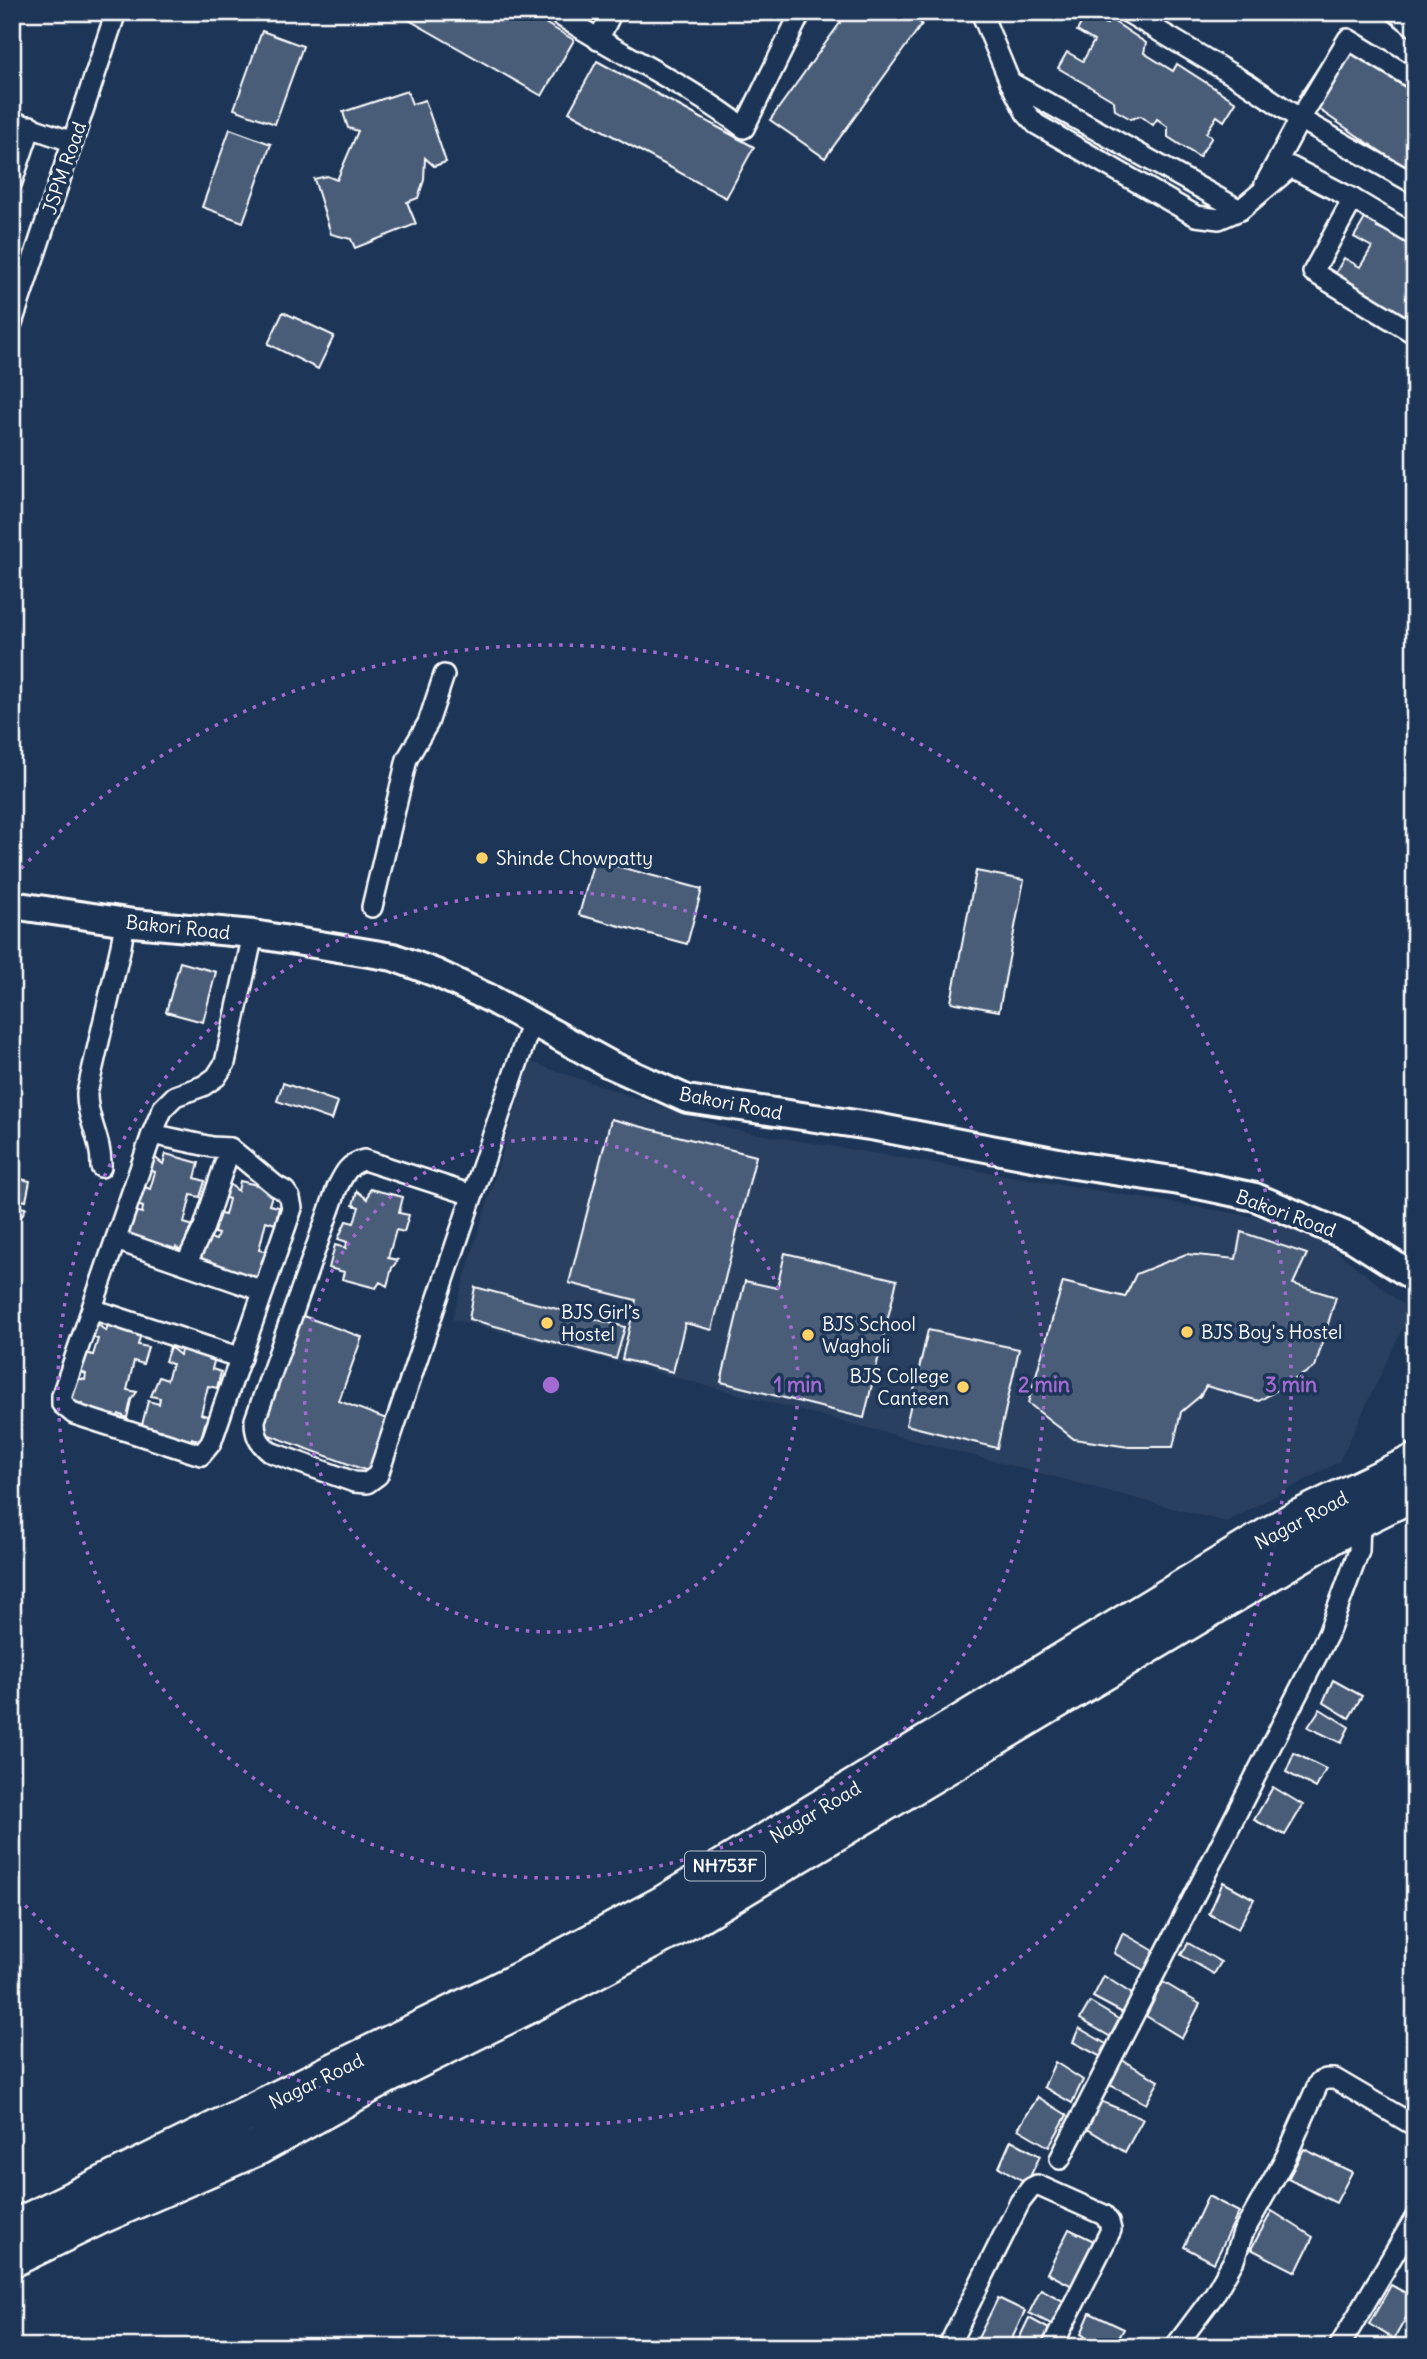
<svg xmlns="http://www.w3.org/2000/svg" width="1427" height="2359" font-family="Delius,sans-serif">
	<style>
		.built { fill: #2a4161 }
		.building { fill: #4a5d79; stroke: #fff; stroke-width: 2 }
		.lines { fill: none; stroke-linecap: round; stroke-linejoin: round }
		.street-casing { stroke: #fff; stroke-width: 24 }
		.secondary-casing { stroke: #fff; stroke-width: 32 }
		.highway-casing { stroke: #fff; stroke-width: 40 }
		.street { stroke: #1d3557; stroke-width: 19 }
		.secondary { stroke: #1d3557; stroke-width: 26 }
		.highway { stroke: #1d3557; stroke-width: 35 }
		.ring { fill: none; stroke: #a36bd2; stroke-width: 3.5; stroke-dasharray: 3.5 7 }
		.poi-dot { fill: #ffd166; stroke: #1d3557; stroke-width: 2.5 }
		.labels { text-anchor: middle; stroke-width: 7; stroke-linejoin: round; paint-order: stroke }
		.shield { fill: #1d3557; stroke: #bbc2cd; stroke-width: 2 }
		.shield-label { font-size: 18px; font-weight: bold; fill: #fff }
		.street-label { font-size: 19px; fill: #fff; stroke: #1d3557 }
		.poi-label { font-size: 19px; fill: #fff; stroke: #1d3557; text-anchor: start }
		.centre { fill: #a36bd2; stroke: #1d3557; stroke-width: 3.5 }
		.ring-label { font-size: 21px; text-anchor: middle; font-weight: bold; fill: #a36bd2; stroke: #1d3557; stroke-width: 7; stroke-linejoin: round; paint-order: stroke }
	</style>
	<rect width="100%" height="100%" fill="#1d3557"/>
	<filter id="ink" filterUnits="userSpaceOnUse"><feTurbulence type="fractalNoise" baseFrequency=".0143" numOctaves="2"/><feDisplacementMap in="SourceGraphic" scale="14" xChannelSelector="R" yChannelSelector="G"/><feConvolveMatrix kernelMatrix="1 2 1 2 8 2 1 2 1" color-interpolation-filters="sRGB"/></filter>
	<g filter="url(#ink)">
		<path class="built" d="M530 1062 729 1129 1304 1225 1411 1311 1339 1462 1226 1522 452 1319Z"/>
		<g class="building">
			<path d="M395 12H526L574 40 542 96Z"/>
			<path d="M848 12H907L922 24 825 158 770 120Z"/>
			<path d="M1087 12H1096L1103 16 1099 22 1107 24 1110 19 1146 43 1144 53 1173 71 1177 64 1236 102 1224 121 1217 116 1206 133 1212 137 1199 157 1168 137V127L1157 119 1153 125 1141 116 1131 119 1115 110 1114 101 1058 68 1067 52 1083 61 1094 41 1077 31Z"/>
			<path d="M262 31 303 46 275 124 234 109Z"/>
			<path d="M1336 41 1415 94V175L1299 96Z"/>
			<path d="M597 61 754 147 726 198 569 112Z"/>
			<path d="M407 91 412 104 425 100 446 162 434 166 425 158 424 180 418 198 407 202 416 224 355 248 351 239 331 234 314 179 327 176 337 180 358 131 348 128 343 112Z"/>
			<path d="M230 129 271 144 243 222 202 207Z"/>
			<path d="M1367 215 1380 222 1377 228 1384 230 1387 226 1415 244V324L1392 316 1391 307 1335 274 1344 258 1360 267 1372 247 1354 237Z"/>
			<path d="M283 312 334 336 318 369 268 344Z"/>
			<path d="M594 860 702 889 687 944 579 915Z"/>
			<path d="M976 871 1024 880 999 1011 951 1002Z"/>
			<path d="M180 962 216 972 203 1022 166 1012Z"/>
			<path d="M283 1083 338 1102 332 1120 277 1101Z"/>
			<path d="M611 1119 756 1156 712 1330 685 1323 673 1372 622 1359 636 1300 569 1283Z"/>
			<path d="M166 1154 199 1163 195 1178 205 1181 200 1197 191 1195 184 1223 194 1226 188 1233 183 1251 176 1247 172 1254 138 1244 140 1238 125 1234 131 1210 142 1213 143 1207 134 1204 142 1186 150 1189 155 1172 149 1170 153 1156 163 1164Z"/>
			<path d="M12 1177 30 1181 26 1201 15 1199 12 1205Z"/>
			<path d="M240 1181 274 1189 269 1205 279 1207 275 1224 266 1221 259 1250 268 1252 262 1260 258 1278 250 1274 246 1280 199 1260 206 1237 216 1240 218 1234 208 1231 216 1213 225 1215 229 1199 223 1197 227 1182 238 1191Z"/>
			<path d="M370 1189 403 1197 399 1213 409 1215 404 1232 396 1230 388 1258 398 1260 392 1268 387 1286 380 1282 376 1288 342 1279 344 1272 329 1268 335 1245 346 1248 347 1242 338 1239 346 1221 354 1223 359 1207 353 1205 357 1191 367 1199Z"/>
			<path d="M12 1206 26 1208 21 1217 15 1218 12 1221Z"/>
			<path d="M1241 1232 1307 1254 1293 1284 1336 1297 1315 1367 1259 1401 1206 1386 1200 1396 1181 1412 1173 1447H1129L1074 1439 1028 1403 1063 1282 1125 1297 1136 1274 1186 1254 1236 1259Z"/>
			<path d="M785 1253 897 1280 864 1418 721 1382 745 1281 777 1288Z"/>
			<path d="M475 1287 625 1327 616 1359 469 1319Z"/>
			<path d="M303 1316 362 1337 339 1401 392 1421 373 1473 261 1432Z"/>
			<path d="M109 1321 142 1329 138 1345 148 1347 143 1364 134 1361 127 1390 137 1392 131 1400 127 1418 119 1414 115 1420 81 1411 83 1404 68 1400 74 1377 85 1380 86 1374 77 1371 85 1353 93 1355 98 1339 91 1337 96 1323 106 1331Z"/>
			<path d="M928 1330 1019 1349 997 1448 906 1425Z"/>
			<path d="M182 1345 216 1354 212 1369 221 1372 217 1388 208 1386 201 1414 210 1417 205 1424 200 1442 192 1438 189 1445 155 1435 157 1429 142 1425 148 1401 159 1404 160 1398 151 1396 159 1377 167 1380 172 1364 165 1361 170 1347 180 1355Z"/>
			<path d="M1333 1680 1362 1696 1349 1718 1323 1702Z"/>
			<path d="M1320 1709 1349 1727 1341 1743 1308 1727Z"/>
			<path d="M1294 1753 1326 1769 1316 1788 1286 1772Z"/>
			<path d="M1273 1787 1303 1805 1285 1835 1254 1820Z"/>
			<path d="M1223 1882 1254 1899 1238 1929 1209 1914Z"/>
			<path d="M1123 1933 1158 1953 1147 1972 1114 1953Z"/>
			<path d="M1188 1943 1221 1962 1214 1974 1181 1955Z"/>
			<path d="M1104 1976 1132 1994 1123 2013 1093 1997Z"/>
			<path d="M1163 1982 1200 2004 1182 2038 1146 2016Z"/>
			<path d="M1090 2002 1120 2020 1111 2037 1080 2019Z"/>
			<path d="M1079 2028 1108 2045 1101 2057 1073 2042Z"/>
			<path d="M1122 2060 1159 2081 1146 2104 1110 2085Z"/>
			<path d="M1055 2062 1083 2080 1072 2103 1044 2087Z"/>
			<path d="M1038 2097 1067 2115 1049 2147 1018 2129Z"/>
			<path d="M1098 2100 1143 2119 1125 2152 1086 2128Z"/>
			<path d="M1011 2140 1040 2156 1027 2183 999 2167Z"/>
			<path d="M1304 2149 1352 2172 1336 2203 1288 2179Z"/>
			<path d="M1208 2196 1239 2212 1214 2263 1184 2247Z"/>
			<path d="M1272 2211 1313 2237 1296 2272 1251 2249Z"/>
			<path d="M1069 2229 1096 2242 1074 2287 1047 2273Z"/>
			<path d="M1391 2285 1415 2298V2302L1394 2339 1369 2324Z"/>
			<path d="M1041 2289 1067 2303 1053 2325 1029 2313Z"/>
			<path d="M998 2298 1025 2311 1008 2347H992L977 2340Z"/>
			<path d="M1090 2313 1124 2329 1114 2347H1102L1081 2334Z"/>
			<path d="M1029 2318 1051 2330 1043 2347H1015Z"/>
		</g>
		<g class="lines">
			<defs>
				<g id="street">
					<path d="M555 12C616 53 686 83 744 128L801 12"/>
					<path d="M981 12 1010 82 1240 210"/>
					<path d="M1127 12 1248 84 1300 119 1415 184"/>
					<path d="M1396 12 1415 27"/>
					<path d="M598 40 612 12"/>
					<path d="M1010 82 1026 113 1036 124 1196 216 1219 219 1240 210 1291 167 1353 199 1415 236"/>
					<path d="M12 121 73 142"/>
					<path d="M12 182 31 126"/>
					<path d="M1265 184 1300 119 1348 39 1415 80"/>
					<path d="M1353 199 1313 272 1415 334"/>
					<path d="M12 323 116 12"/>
					<path d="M372 907 407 759 428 723 444 675"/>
					<path d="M152 1134 212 1147 230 1148 276 1186 285 1191 290 1198 292 1208 211 1443 201 1455 74 1414 62 1404V1395L152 1134 163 1108 175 1096 203 1086 216 1077 225 1063 253 934"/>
					<path d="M101 1167C102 1139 86 1118 87 1093L121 946 125 922"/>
					<path d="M472 1195 364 1160C348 1164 344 1174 337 1188L255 1420C255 1435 258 1442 270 1452L354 1482 367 1483 378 1475 503 1105 532 1021"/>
					<path d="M116 1240 263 1291"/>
					<path d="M186 1264 204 1227 230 1148"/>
					<path d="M92 1309 241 1358"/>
					<path d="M1060 2159 1328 1634 1359 1551 1360 1519"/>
					<path d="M948 2347 1020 2202 1031 2188 1037 2185 1104 2215 1109 2222 1111 2230 1052 2347"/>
					<path d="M1175 2347 1214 2295 1234 2260 1243 2233 1286 2157 1319 2082 1326 2079H1335L1415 2126"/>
					<path d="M1339 2347 1415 2218"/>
				</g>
				<path id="secondary" d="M12 905 134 923 253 934 393 957 436 973 489 998 609 1064 687 1099 876 1127 1074 1165 1179 1181 1255 1197 1354 1239 1415 1278"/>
				<g id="highway">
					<path d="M12 2229 526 1977 661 1905 1294 1520 1415 1462"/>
					<path d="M12 2259 98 2217 258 2147 386 2076 539 2000 676 1928 1360 1519 1415 1492"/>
				</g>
			</defs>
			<use href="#street" class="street-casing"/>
			<use href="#secondary" class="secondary-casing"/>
			<use href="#highway" class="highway-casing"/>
			<use href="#street" class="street"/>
			<use href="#secondary" class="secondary"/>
			<use href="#highway" class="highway"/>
		</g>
	</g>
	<g class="ring">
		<circle cx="551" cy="1385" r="247"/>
		<circle cx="551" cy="1385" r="493"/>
		<path d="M14 876A740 740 0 1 1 14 1894"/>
	</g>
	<g class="poi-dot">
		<circle cx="482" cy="858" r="7"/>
		<circle cx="547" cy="1323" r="7"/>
		<circle cx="1187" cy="1332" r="7"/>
		<circle cx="808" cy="1335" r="7"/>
		<circle cx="963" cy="1387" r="7"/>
	</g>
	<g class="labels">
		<rect class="shield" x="685" y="1851.5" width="80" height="29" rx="5"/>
		<g class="shield-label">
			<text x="725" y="1872">NH753F</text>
		</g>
		<g class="street-label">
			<text transform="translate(64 168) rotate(-71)" y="7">JSPM Road</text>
			<text transform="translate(178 927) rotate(6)" y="7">Bakori Road</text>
			<text transform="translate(731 1103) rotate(11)" y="7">Bakori Road</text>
			<text transform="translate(1286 1213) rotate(20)" y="7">Bakori Road</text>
			<text transform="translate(1301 1520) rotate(-28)" y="7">Nagar Road</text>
			<text transform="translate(815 1812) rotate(-31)" y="7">Nagar Road</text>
			<text transform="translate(316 2081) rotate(-26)" y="7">Nagar Road</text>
		</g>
		<g class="poi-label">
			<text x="496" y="865">Shinde Chowpatty</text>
			<text x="561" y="1319">BJS Girl's<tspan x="561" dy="22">Hostel</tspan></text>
			<text x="822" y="1331">BJS School<tspan x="822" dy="22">Wagholi</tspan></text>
			<text x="1201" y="1339">BJS Boy's Hostel</text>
			<text x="949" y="1383" text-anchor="end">BJS College<tspan x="949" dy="22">Canteen</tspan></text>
		</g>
	</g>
	<circle cx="551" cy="1385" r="10" class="centre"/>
	<g class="ring-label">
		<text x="798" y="1392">1 min</text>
		<text x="1044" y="1392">2 min</text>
		<text x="1291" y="1392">3 min</text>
	</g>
	<rect width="1427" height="2359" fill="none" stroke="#1d3557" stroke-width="42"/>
	<rect x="21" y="21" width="1385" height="2317" fill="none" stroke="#fff" stroke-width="2.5" filter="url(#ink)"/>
</svg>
